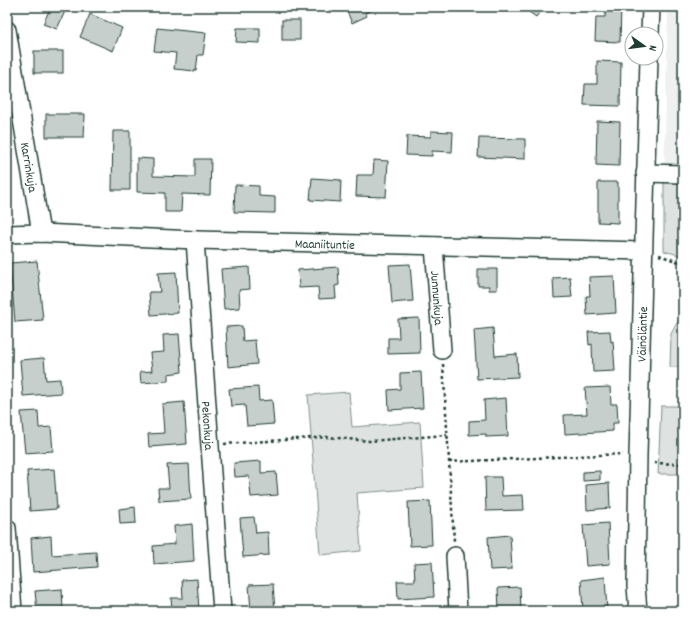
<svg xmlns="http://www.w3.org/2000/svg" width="690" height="618" font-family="Dekko,sans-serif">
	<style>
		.built { fill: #eef1f0 }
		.green { fill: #dee3e2; stroke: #7e908b }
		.building { fill: #c7cfcc; stroke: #1f3d34 }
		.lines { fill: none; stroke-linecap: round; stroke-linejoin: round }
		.minor-casing { stroke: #1f3d34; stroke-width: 20 }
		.path { stroke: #1f3d34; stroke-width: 2.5; stroke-dasharray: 3 3; stroke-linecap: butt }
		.minor { stroke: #fff; stroke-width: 17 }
		.labels { text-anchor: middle; stroke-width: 3; stroke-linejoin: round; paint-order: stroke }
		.street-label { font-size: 13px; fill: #1f3d34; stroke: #fff }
	</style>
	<rect width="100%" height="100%" fill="#fff"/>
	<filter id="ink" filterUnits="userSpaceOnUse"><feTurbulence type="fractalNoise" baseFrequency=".025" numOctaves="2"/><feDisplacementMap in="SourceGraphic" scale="8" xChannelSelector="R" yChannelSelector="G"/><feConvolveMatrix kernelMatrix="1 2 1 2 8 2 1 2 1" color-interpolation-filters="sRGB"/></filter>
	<g filter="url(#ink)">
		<path class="built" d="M668 7H683V181H664Z"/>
		<g class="green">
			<path d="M664 181H683V256L664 251Z"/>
			<path d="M683 312V367H670L671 334Z"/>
			<path d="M349 392 352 427 420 422 424 488 357 493 361 551 320 555 308 395Z"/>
			<path d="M661 406H683V474H658Z"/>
		</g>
		<g class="building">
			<path d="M39 7H61L66 9 57 29 43 24 49 11Z"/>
			<path d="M345 7H378L365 13 367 16 352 23Z"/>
			<path d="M522 7H544L536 17Z"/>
			<path d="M606 7H621L620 42 595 41 596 17H605Z"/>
			<path d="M90 14 122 28 113 51 80 37Z"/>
			<rect x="282" y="20" width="18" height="20"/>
			<path d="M157 28 206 33 203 55H198L196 71 174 69 176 53 154 51Z"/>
			<path d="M237 28H260V43L236 42Z"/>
			<rect x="34" y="51" width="29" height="22"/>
			<path d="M597 61 621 62 620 106 584 105 585 84H597Z"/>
			<path d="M46 114H85L84 137H46Z"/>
			<path d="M597 121 620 122 619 166 596 165Z"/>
			<path d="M113 131H130V190H112Z"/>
			<path d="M431 131 453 132 452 152 432 151V156L406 155 407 136 431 137Z"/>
			<path d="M479 138 525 139V159L478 157Z"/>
			<path d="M137 158 153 159V176L195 177V159H211L210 195 182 194 181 212H165V193L137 192Z"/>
			<path d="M374 160 388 161 386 197 356 196 357 175H373Z"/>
			<path d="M7 177 11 202 7 203Z"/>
			<path d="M312 178 341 180 340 202 310 200Z"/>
			<path d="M598 182H618V223L598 222Z"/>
			<path d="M235 185 259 186V196L275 197V213L234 212Z"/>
			<path d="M37 261 43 320 15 322 10 263Z"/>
			<path d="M410 264 413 301 392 303 389 265Z"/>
			<path d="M249 267 250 289 239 290 240 308 224 309 221 269Z"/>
			<path d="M338 267 339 285 335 286 336 298 319 299 318 287 299 288 298 270Z"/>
			<path d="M478 269H497V290H489V286H478Z"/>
			<path d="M176 272 178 313 151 315 149 292H160L158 273Z"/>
			<path d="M614 276 616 313 587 315 586 296H590L589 277Z"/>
			<path d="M570 277 572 297 554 298 553 278Z"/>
			<path d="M419 318 420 353 388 354V338H399L398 319Z"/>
			<path d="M242 326 243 341 255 340 257 364 228 367 226 327Z"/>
			<path d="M493 328 495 356 517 354 518 377 477 379 474 330Z"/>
			<path d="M610 331 611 342 613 341 615 371 593 372 592 344 589 345 588 332Z"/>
			<path d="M179 334 182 372 168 374V381L141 383 140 372 152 371 150 353 164 352 163 335Z"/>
			<path d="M44 358 46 380 60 379 61 393 23 396 20 360Z"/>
			<path d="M421 372 423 408 389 410 388 390 400 389V373Z"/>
			<path d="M258 387 259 401 272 400 274 424 247 426 245 405 231 406 229 389Z"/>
			<path d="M610 387 611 404H617L618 423H613V431L565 434 564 415 587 414 585 388Z"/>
			<path d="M506 398 508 436 486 437V434L469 435V421L485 420 484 400Z"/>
			<path d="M184 402 187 444 149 447 148 434 164 433 162 404Z"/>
			<path d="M38 411 39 428 51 427 53 451 25 453 21 412Z"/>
			<path d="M261 461V473L276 472 278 495 251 497 249 476 235 477 234 463Z"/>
			<path d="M189 464 191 499 159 501 158 488H169L167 465Z"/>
			<path d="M54 469 57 509 30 511 27 471Z"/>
			<path d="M600 471V480L583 481V472Z"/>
			<path d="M485 477H501L502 496 523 495 524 510 486 511Z"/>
			<path d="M609 483 610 508 587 510 586 485Z"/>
			<path d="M430 501 432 545 410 546 408 502Z"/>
			<path d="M135 507 136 523 120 524 119 509Z"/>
			<path d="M254 517 256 533 268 532 269 555 243 557 240 518Z"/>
			<path d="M608 523 610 564 586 566 583 525Z"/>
			<path d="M192 524 194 561 154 564 153 546 175 544 174 526Z"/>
			<path d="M510 535 512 569 490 570 488 537Z"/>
			<path d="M51 536 52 555 96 552 97 567 33 572 31 538Z"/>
			<path d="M432 562 434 597 398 599 397 581H415L414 563Z"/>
			<path d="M605 577 607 611H583L581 580Z"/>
			<path d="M197 579 199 611H172L171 598H183L182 580Z"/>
			<path d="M273 584 275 611H251L249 585Z"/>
			<path d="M520 587 521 611H499L498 588Z"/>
			<path d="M62 589 63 611H37L35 591Z"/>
		</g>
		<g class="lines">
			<defs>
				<g id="minor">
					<path id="s1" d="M7 30 41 233"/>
					<path d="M650 34 651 7"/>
					<path d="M645 173 683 174"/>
					<path id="s2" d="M7 234 41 233 195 240 643 251"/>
					<path id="s3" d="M195 240 222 611"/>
					<path id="s4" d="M434 246 442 350"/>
					<path d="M7 528 13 611"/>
					<path d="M455 556 458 611"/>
					<path id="s5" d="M638 611 636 586 638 455 649 58"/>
				</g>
			</defs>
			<use href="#minor" class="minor-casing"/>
			<g class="path">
				<path d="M659 255 679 262H683"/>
				<path d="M443 364 454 541"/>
				<path d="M224 444 327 437 369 441 447 435"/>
				<path d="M449 462 623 454"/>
				<path d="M654 463 683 464"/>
			</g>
			<use href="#minor" class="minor"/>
		</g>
	</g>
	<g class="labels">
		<g class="street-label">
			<text dy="5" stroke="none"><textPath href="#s1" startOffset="139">Karrinkuja</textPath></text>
			<text dy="5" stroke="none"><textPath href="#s2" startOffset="318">Maaniituntie</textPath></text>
			<text dy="5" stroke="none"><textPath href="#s4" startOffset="52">Junnunkuja</textPath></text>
			<text dy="5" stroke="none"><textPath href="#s5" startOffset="277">Väinöläntie</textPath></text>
			<text dy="5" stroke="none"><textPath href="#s3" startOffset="186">Pekonkuja</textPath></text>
		</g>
	</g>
	<rect width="690" height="618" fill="none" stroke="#fff" stroke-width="24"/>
	<rect x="12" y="12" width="666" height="594" fill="none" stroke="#1f3d34" stroke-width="1.5" filter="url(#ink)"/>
	<g transform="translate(644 46) rotate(104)"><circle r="19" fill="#ffffff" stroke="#a5b1ae"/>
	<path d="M0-3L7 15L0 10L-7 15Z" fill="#1f3d34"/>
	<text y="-6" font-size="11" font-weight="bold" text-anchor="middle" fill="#1f3d34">N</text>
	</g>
</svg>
